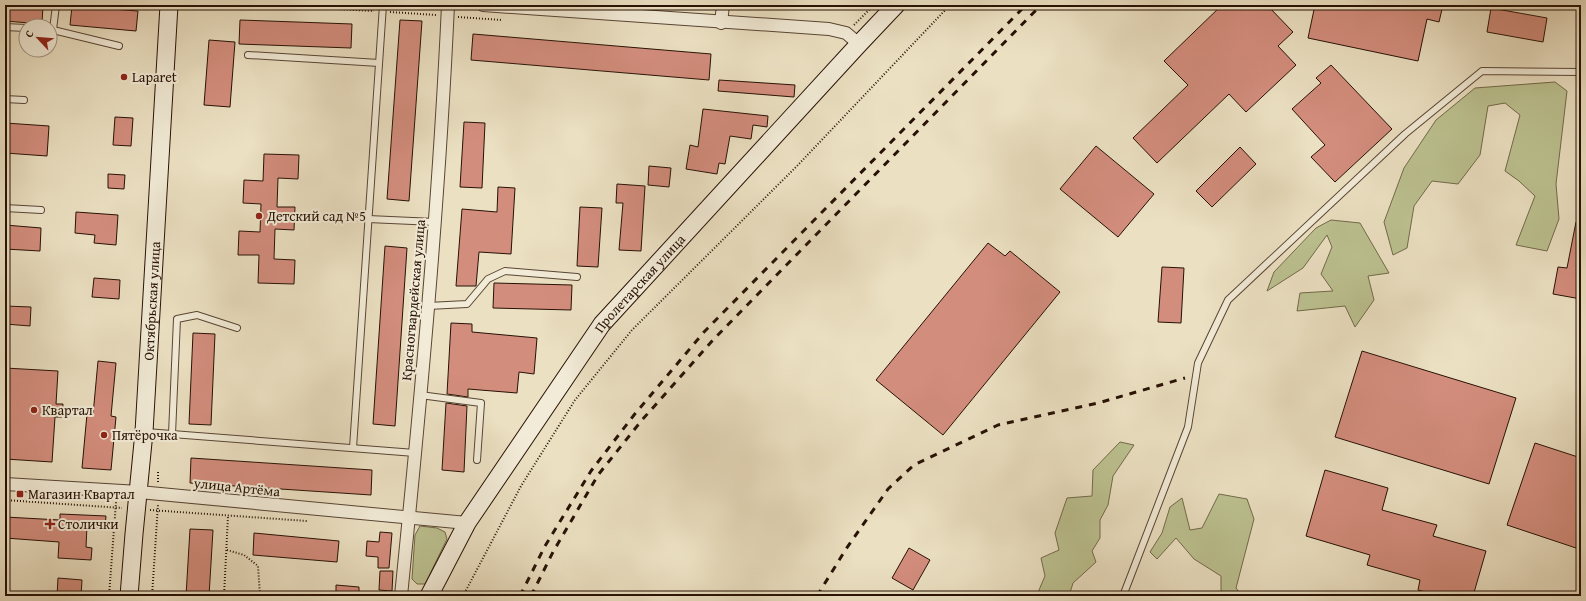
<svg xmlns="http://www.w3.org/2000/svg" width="1586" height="601" font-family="'Gentium Book Plus',serif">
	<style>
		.green { fill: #bcc190; stroke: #72694a }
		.building { fill: #d38d7d; stroke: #271105 }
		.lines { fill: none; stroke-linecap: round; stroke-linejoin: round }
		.lane-casing { stroke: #584534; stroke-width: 8 }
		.street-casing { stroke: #584534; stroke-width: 14 }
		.secondary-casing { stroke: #271105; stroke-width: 19 }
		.path { stroke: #271105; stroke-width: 2; stroke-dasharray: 1 2; stroke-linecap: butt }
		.lane { stroke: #f2ebd7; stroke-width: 6 }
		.street { stroke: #f2ebd7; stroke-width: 12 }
		.secondary { stroke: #f2ebd7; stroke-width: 17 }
		.rail { stroke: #271105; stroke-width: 3; stroke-dasharray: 7 7; stroke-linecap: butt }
		.poi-dot { fill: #8f2418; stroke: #f2ebd7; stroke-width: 1.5 }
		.labels { text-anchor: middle; stroke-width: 4; stroke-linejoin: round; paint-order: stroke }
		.poi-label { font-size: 14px; fill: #271105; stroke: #f2ebd7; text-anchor: start }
		.street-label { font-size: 14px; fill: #271105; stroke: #f2ebd7 }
	</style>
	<rect width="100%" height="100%" fill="#ebe0c2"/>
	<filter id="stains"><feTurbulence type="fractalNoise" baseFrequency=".005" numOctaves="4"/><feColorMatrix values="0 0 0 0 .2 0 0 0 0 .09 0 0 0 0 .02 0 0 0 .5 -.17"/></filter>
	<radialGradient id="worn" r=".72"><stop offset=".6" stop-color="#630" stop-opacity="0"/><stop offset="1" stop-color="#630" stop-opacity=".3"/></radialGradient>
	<g class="green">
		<path d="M1555 82 1567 91 1556 184 1559 219 1547 251 1516 245 1535 196 1519 181 1505 171 1520 115 1505 103 1488 106 1480 155 1458 184 1432 181 1414 206 1407 248 1393 255 1384 222 1404 168 1436 120 1475 88Z"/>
		<path d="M1331 220 1360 223 1389 273 1368 276 1374 300 1355 327 1345 306 1297 311 1300 293 1333 291 1321 274 1332 247 1327 235 1303 268 1267 291 1274 272 1316 228Z"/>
		<path d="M1120 442 1134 445 1113 476 1108 505 1100 520V538L1092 551 1096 562 1073 583 1069 596H1039V590L1045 576 1041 558 1059 550 1055 533 1067 498 1092 496 1093 470Z"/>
		<path d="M1219 494 1247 499 1254 519 1236 588 1242 596H1221V576L1194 559 1176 538 1157 559 1150 552 1162 533 1170 507 1182 498 1190 530 1202 528Z"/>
		<path d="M420 526 437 528 445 532 447 539 425 584H417L412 579 415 535Z"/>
	</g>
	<g class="building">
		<path d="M5 5H43L42 24 5 21Z"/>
		<path d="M1222 5H1267L1293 32 1278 46 1296 65 1246 112 1229 94 1157 163 1133 138 1188 85 1164 61Z"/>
		<path d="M1315 5H1443L1439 22 1427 19 1418 61 1308 38Z"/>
		<path d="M72 6 138 11 136 31 70 25Z"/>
		<path d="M1491 8 1547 18 1543 42 1487 32Z"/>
		<path d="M240 20 352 24 351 48 239 44Z"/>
		<path d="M400 20 422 21 409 201 387 199Z"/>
		<path d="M473 34 711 54 709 80 471 60Z"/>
		<path d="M209 40 235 42 230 107 204 105Z"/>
		<path d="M1331 65 1392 129 1335 182 1311 157 1325 145 1292 109 1321 83 1316 78Z"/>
		<path d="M719 80 795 85 794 97 718 91Z"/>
		<path d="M703 109 768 116 767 127 753 125 751 139 730 136 725 164 719 163 717 174 686 169 690 145 698 147Z"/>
		<path d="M115 117 133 118 131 146 113 145Z"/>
		<path d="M464 122 485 123 482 188 460 187Z"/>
		<path d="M5 123 49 126 47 156 5 153Z"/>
		<path d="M1096 146 1154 194 1118 237 1060 189Z"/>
		<path d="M1240 147 1256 164 1212 207 1196 191Z"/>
		<path d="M264 154 299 155 298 179 278 178 277 207H295L294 230 275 229 274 259 295 260 294 284 258 283 259 255H238L239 231 260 232 261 204 243 203 244 180 263 181Z"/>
		<path d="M649 166 671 168 669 187 648 185Z"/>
		<path d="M108 174 125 175 124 189 108 188Z"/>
		<path d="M617 184 645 186 641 251 619 250 623 203H616Z"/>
		<path d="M498 187 515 188 511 254 479 252 476 286H456L462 209 497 212Z"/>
		<path d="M580 207 602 208 598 267 577 266Z"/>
		<path d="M76 212 118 215 116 245 94 243 95 235 75 233Z"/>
		<path d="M1576 222 1581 223V299L1553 294 1558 267 1567 268Z"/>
		<path d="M5 225 41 228 40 251 5 249Z"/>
		<path d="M988 243 1005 256 1010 251 1060 292 943 435 876 380Z"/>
		<path d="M385 246 407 248 395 426 373 424Z"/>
		<path d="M1162 267 1184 268 1181 323 1158 322Z"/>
		<path d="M94 278 120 280 119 299 92 297Z"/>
		<path d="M494 283 572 285 571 310 493 308Z"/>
		<path d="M5 306 31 307 30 326 5 324Z"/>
		<path d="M451 323 472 324V332L537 338 534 374 519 372 517 393 468 389V397L447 394Z"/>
		<path d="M193 333 215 334 211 425 189 424Z"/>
		<path d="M1362 351 1516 398 1489 484 1335 437Z"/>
		<path d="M98 361 116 363 111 416 116 417 111 470 82 468 87 414 93 415Z"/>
		<path d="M5 368 58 371 56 404H63L62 417H55L52 462 5 459Z"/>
		<path d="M446 403 467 406 464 472 442 470Z"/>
		<path d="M1535 443 1581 458V542L1579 549 1507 525Z"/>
		<path d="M191 458 372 470 371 495 190 483Z"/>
		<path d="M1325 470 1388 488 1382 510 1437 525 1433 536 1486 551 1473 596H1440L1418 590 1420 580 1367 565 1370 555 1306 536Z"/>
		<path d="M60 514 106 516 105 528 87 526 86 547 92 548 91 560 58 558 59 542 5 538V517L60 520Z"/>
		<path d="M190 529 213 530 209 596H186Z"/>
		<path d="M380 532 392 533 389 568H378V557L366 556 367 541 379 542Z"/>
		<path d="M254 533 339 541 337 562 253 555Z"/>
		<path d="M909 548 930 560 913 590 892 578Z"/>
		<path d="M380 571H393L392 591 379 590Z"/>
		<path d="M58 578 82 580 81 596H57Z"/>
		<path d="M336 585 359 587V596H336Z"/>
	</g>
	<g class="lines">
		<defs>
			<g id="lane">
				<path d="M5 27 26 28"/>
				<path d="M50 30H53L56 5"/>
				<path d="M53 30 119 46"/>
				<path d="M248 55 379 63"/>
				<path d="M5 99 24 100"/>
				<path d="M5 208 41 210"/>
				<path d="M368 219 435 222"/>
				<path d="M428 306 467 304 488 279 505 271 577 277"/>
				<path d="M420 395 481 403 477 460"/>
				<path d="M146 432 415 453"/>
				<path d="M172 434 177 319 197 315 237 328"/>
				<path d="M353 448 383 5"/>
				<path d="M1123 596 1188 427 1198 363 1228 300 1405 134 1482 71 1581 72"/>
			</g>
			<g id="street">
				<path d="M483 5 829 29 846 33 859 44"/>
				<path d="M721 23 723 5"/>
				<path d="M5 484 139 492 467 523"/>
				<path d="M401 596C421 399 439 202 448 5"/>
			</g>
			<g id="secondary">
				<path id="s1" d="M129 596 134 534 144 432 169 5"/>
				<path id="s2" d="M429 596 467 523 602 324 859 44 896 5"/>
			</g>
		</defs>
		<use href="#lane" class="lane-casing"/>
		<use href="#street" class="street-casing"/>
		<use href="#secondary" class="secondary-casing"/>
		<g class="path">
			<path d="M263 5 374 11"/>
			<path d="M390 12 436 15"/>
			<path d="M458 17 502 20"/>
			<path d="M854 25 874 5"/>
			<path d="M158 472V482"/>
			<path d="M5 500 122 508"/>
			<path d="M150 510 307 521"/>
			<path d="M227 550 244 555 258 566 260 596"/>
			<path d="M109 596 116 502"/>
			<path d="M152 596 158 505"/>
			<path d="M224 596 228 516"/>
			<path d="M463 596 521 486 575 400 632 330 797 166 950 5"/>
		</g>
		<use href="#lane" class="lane"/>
		<use href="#street" class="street"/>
		<use href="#secondary" class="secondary"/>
		<g class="rail">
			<path d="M520 596 545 546 591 471 634 415 704 332 1026 5"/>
			<path d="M531 596 553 552 598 475 642 420 713 340 1041 5"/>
			<path d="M817 596 846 549 888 489 914 465 998 425 1098 403 1185 378"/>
		</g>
	</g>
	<g class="poi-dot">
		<circle cx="124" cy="77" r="4"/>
		<circle cx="259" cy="216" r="4"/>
		<circle cx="34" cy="410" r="4"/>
		<circle cx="104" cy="435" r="4"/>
		<rect x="16" y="490" width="8" height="8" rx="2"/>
		<path d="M48 518h4v4h4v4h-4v4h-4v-4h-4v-4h4z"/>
	</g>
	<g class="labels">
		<g class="poi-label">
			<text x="132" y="82">Laparet</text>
			<text x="267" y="221">Детский сад №5</text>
			<text x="42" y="415">Квартал</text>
			<text x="112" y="440">Пятёрочка</text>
			<text x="28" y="499">Магазин Квартал</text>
			<text x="58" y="529">Столички</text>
		</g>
		<g class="street-label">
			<text dy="5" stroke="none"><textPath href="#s2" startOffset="378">Пролетарская улица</textPath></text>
			<text transform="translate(413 300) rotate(-85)" y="5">Красногвардейская улица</text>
			<text dy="5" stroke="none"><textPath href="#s1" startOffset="296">Октябрьская улица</textPath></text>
			<text transform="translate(237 487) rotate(6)" y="5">улица Артёма</text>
		</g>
	</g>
	<rect width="1586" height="601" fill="none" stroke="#ebe0c2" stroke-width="20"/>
	<rect x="6" y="6" width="1574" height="589" fill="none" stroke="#271105" stroke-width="2"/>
	<rect x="10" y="10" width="1566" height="581" fill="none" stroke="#271105"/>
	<g transform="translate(38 38) rotate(296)"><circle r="19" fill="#f2ebd7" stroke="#a19483"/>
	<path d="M0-3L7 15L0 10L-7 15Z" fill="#8f2418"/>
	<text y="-6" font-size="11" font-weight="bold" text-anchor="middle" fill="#271105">С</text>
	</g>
	<rect width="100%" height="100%" filter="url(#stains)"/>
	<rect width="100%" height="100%" fill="url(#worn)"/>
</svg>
